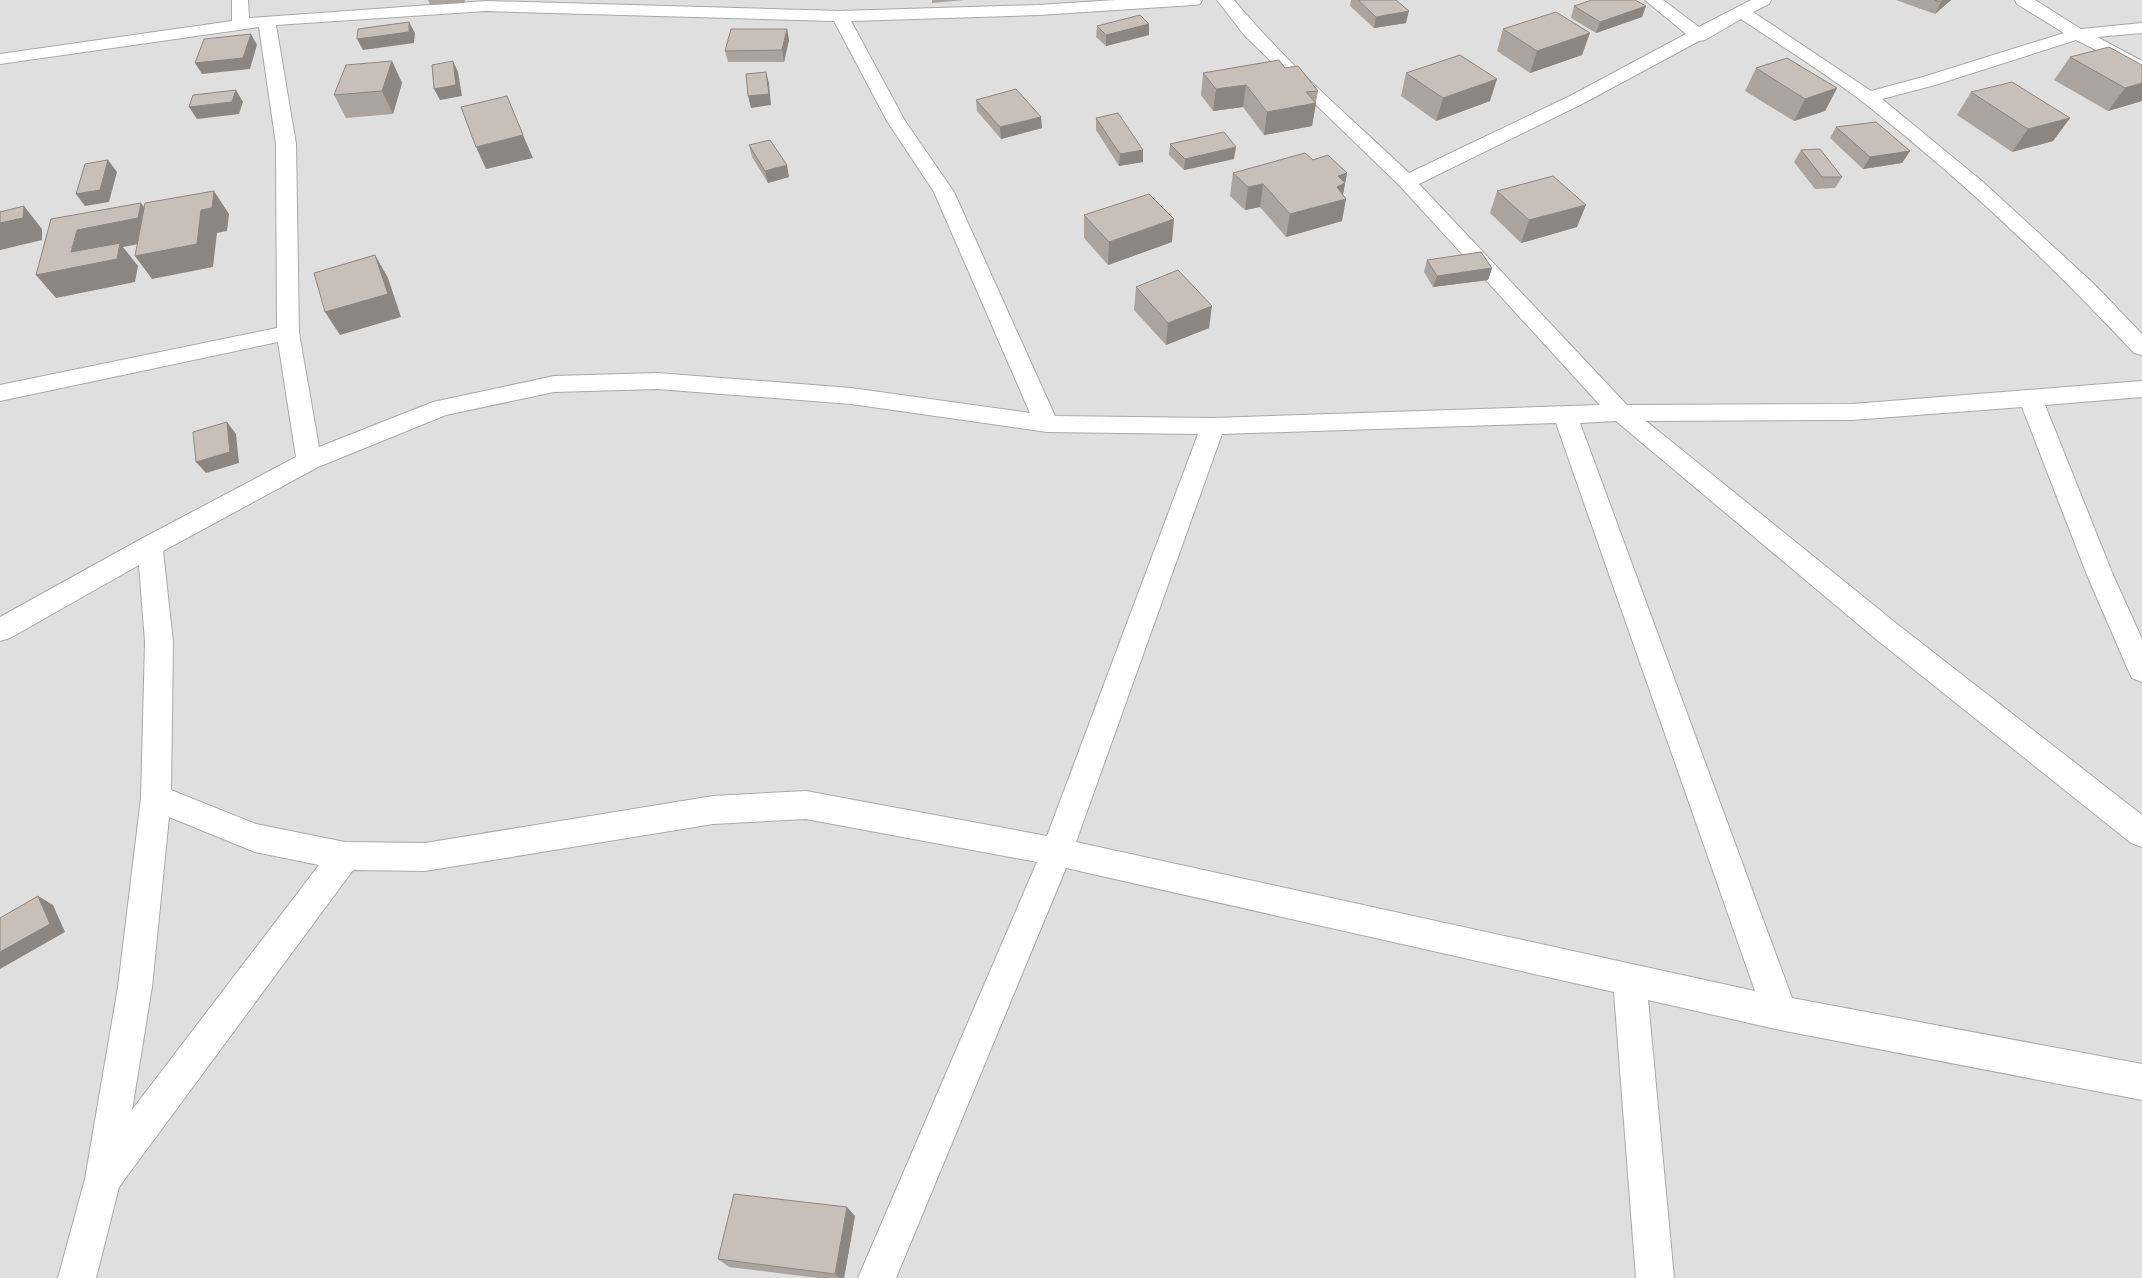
<svg xmlns="http://www.w3.org/2000/svg" width="2142" height="1278" font-family="'PT Sans',sans-serif">
	<style>
		.residential { fill: #e0dfdf }
		.lines { fill: none; stroke-linecap: round; stroke-linejoin: round }
		.minor-casing { stroke: #a9a9a9; stroke-width: 2 }
		.minor { fill: #fff; fill-rule: evenodd }
		.wall { fill: #aba49e }
		.shaded-wall { fill: #8b8681 }
		.building { fill: #c7bfb8; stroke: #8b8681 }
	</style>
	<rect width="100%" height="100%" fill="#f2efe9"/>
	<rect class="residential" x="0" y="0" width="2142" height="1278"/>
	<g class="lines">
		<defs>
			<path id="minor" d="M232 0H248L249 18 486 1 840 11 1038 5 1116 0H1202L1200 4 1194 5 1038 15 851 21 905 121 954 192 1055 416 1213 418 1600 405 1400 186 1245 36 1217 0H1234C1286 63 1350 117 1409 173L1570 96 1686 34 1645 0H1663L1699 27 1751 0H1771L1769 4 1753 12 1871 91 1923 77 2064 33 2017 4 2015 0H2035L2081 29 2142 23V33L2097 37 2142 61V73L2076 40 1935 85 1882 99 1983 182 2094 284 2142 334V355L2134 353C2050 263 1960 178 1863 102 1824 72 1781 46 1741 19L1705 40 1699 41 1582 104 1419 184 1627 405 1852 404 2142 381V397L2045 405 2113 575 2142 639V682L2132 678 2128 670 2087 575 2022 407 1852 420 1646 421 1897 624 2142 815V847L2131 843 1877 640 1616 421 1580 423 1792 998 2142 1064V1100L1780 1030 1648 1000 1674 1278H1636L1614 992 1066 868 896 1278H858L1037 862 806 819 713 824 425 871 353 870 119 1187 96 1278H58L85 1179 118 987 141 798 145 642 139 565 10 638 0 641V617L141 539 296 457 278 342 0 401V385L277 328 276 144 259 27 0 64V54L232 21ZM486 11 834 21 887 121 934 192 1030 413 851 388 657 373 554 376 433 402 319 447 299 333 296 144 276 25ZM657 389 851 404 1047 432 1198 434 1047 836 806 791 713 796 425 843 345 842 256 824 171 790 173 642 163 551 318 467 446 415 554 392ZM1556 423 1755 991 1076 842 1222 434ZM169 817 255 852 319 865 132 1110 152 987Z"/>
		</defs>
		<use href="#minor" class="minor-casing"/>
		<use href="#minor" class="minor"/>
	</g>
	<g class="wall">
		<path d="M428 0H465L464 3 430 5Z"/>
		<path d="M932 0H965L932 3Z"/>
		<path d="M1351 0H1396L1406 23 1374 28 1350 6Z"/>
		<path d="M1896 0H1951L1935 14Z"/>
		<path d="M1574 6H1646L1642 17 1596 33 1571 18Z"/>
		<path d="M1149 24V35L1106 46 1096 37 1097 26Z"/>
		<path d="M787 29 789 40 784 62H728L725 51Z"/>
		<path d="M1503 29 1582 55 1530 73 1497 51Z"/>
		<path d="M2070 57 2142 65V101L2108 111 2054 80Z"/>
		<path d="M392 61 402 83 393 114 346 118 334 95Z"/>
		<path d="M1285 68 1318 91 1312 126 1264 135 1243 107 1213 111 1201 95 1203 73Z"/>
		<path d="M1756 68 1837 88 1825 111 1794 121 1745 91Z"/>
		<path d="M1406 73 1490 101 1436 121 1401 96Z"/>
		<path d="M1971 92 2070 118 2053 141 2012 152 1957 115Z"/>
		<path d="M976 100 1042 128 1001 139 977 111Z"/>
		<path d="M1096 118 1143 162 1119 166 1096 130Z"/>
		<path d="M1836 127 1910 151 1902 163 1863 169 1830 138Z"/>
		<path d="M1170 144 1234 159 1184 170 1169 155Z"/>
		<path d="M749 145 789 177 768 183 752 157Z"/>
		<path d="M1801 150 1842 177 1835 188 1815 189 1794 162Z"/>
		<path d="M1313 160 1347 173 1343 194 1342 221 1286 237 1260 207 1245 210 1230 196 1233 173Z"/>
		<path d="M1497 191 1577 227 1521 243 1490 213Z"/>
		<path d="M1084 215 1172 242 1108 265 1084 238Z"/>
		<path d="M1427 260 1492 268 1488 280 1433 287 1424 272Z"/>
		<path d="M1136 287 1209 328 1166 345 1134 310Z"/>
		<path d="M855 1216 844 1278H818L729 1267 718 1259Z"/>
	</g>
	<g class="shaded-wall">
		<path d="M1944 0H1951L1935 14 1941 2Z"/>
		<path d="M1646 6 1642 17 1596 33 1600 22Z"/>
		<path d="M1409 11 1406 23 1374 28 1376 17Z"/>
		<path d="M409 22 415 33 414 43 363 50 357 39Z"/>
		<path d="M1149 24V35L1106 46V35Z"/>
		<path d="M787 29 789 40 784 62 782 50Z"/>
		<path d="M1590 33 1582 55 1530 73 1537 51Z"/>
		<path d="M251 34 257 45 250 69 202 74 195 63Z"/>
		<path d="M392 61 402 83 393 114 382 91Z"/>
		<path d="M453 61 458 72 462 96 440 100 434 89Z"/>
		<path d="M766 72 769 83 771 105 751 108 748 96Z"/>
		<path d="M1497 79 1490 101 1436 121 1443 98Z"/>
		<path d="M2142 83V101L2108 111 2125 88Z"/>
		<path d="M1246 85 1243 107 1213 111 1216 89Z"/>
		<path d="M1837 88 1825 111 1794 121 1805 99Z"/>
		<path d="M236 90 243 102 239 114 197 119 189 107Z"/>
		<path d="M1316 103 1312 126 1264 135 1267 112Z"/>
		<path d="M1041 117 1042 128 1001 139 1000 127Z"/>
		<path d="M2070 118 2053 141 2012 152 2028 129Z"/>
		<path d="M523 135 533 158 486 169 476 147Z"/>
		<path d="M1236 147 1234 159 1184 170 1185 159Z"/>
		<path d="M1143 150V162L1119 166 1120 154Z"/>
		<path d="M1910 151 1902 163 1863 169 1870 157Z"/>
		<path d="M108 160 117 172 109 202 85 206 76 194Z"/>
		<path d="M787 165 789 177 768 183 765 171Z"/>
		<path d="M1347 173 1342 200 1346 199 1342 221 1286 237 1290 214 1338 176Z"/>
		<path d="M1263 184 1260 207 1245 210 1248 187Z"/>
		<path d="M214 191 229 214 227 231 217 233 213 267 152 279 135 256 201 210Z"/>
		<path d="M141 203 158 226 155 241 123 247 138 266 135 282 56 298 36 275 71 252 77 230Z"/>
		<path d="M1586 205 1577 227 1521 243 1529 220Z"/>
		<path d="M24 206 42 229V240L0 250V223Z"/>
		<path d="M1174 219 1172 242 1108 265 1109 242Z"/>
		<path d="M375 255 388 278 401 317 340 335 325 312Z"/>
		<path d="M1492 268 1488 280 1433 287 1437 276Z"/>
		<path d="M1212 306 1209 328 1166 345 1168 323Z"/>
		<path d="M227 422 236 434 239 463 206 473 196 462Z"/>
		<path d="M38 896 53 905 65 932 0 969V952Z"/>
		<path d="M847 1207 855 1216 844 1278H839L835 1274Z"/>
	</g>
	<g class="building">
		<path d="M1358 0H1396L1409 11 1376 17Z"/>
		<path d="M1592 0H1635L1646 6 1600 22 1574 6Z"/>
		<path d="M1935 0H1944L1941 2Z"/>
		<path d="M1556 12 1590 33 1537 51 1503 29Z"/>
		<path d="M1140 15 1149 24 1106 35 1097 26Z"/>
		<path d="M409 22V32L357 39 358 29Z"/>
		<path d="M731 29H787L782 50 725 51Z"/>
		<path d="M251 34 243 58 195 63 204 39Z"/>
		<path d="M2109 47 2142 65V83L2125 88 2070 57Z"/>
		<path d="M1460 55 1497 79 1443 98 1406 73Z"/>
		<path d="M1787 58 1837 88 1805 99 1756 68Z"/>
		<path d="M1279 60 1285 68 1298 66 1318 91 1306 92 1316 103 1267 112 1246 85 1216 89 1203 73Z"/>
		<path d="M392 61 382 91 334 95 346 65Z"/>
		<path d="M453 61 456 85 434 89 432 65Z"/>
		<path d="M766 72 769 94 748 96 746 74Z"/>
		<path d="M2012 82 2070 118 2028 129 1971 92Z"/>
		<path d="M1016 89 1041 117 1000 127 976 100Z"/>
		<path d="M236 90 232 102 189 107 193 95Z"/>
		<path d="M507 96 523 135 476 147 461 107Z"/>
		<path d="M1118 113 1143 150 1120 154 1096 118Z"/>
		<path d="M1876 122 1910 151 1870 157 1836 127Z"/>
		<path d="M1224 132 1236 147 1185 159 1170 144Z"/>
		<path d="M770 140 787 165 765 171 749 145Z"/>
		<path d="M1820 149 1842 177H1822L1801 150Z"/>
		<path d="M1305 153 1313 160 1328 155 1347 173 1338 176 1345 183 1337 187 1346 199 1290 214 1263 184 1248 187 1233 173Z"/>
		<path d="M108 160 100 190 76 194 85 164Z"/>
		<path d="M1553 176 1586 205 1529 220 1497 191Z"/>
		<path d="M214 191 212 208 201 210 197 244 135 256 145 203Z"/>
		<path d="M1149 194 1174 219 1109 242 1084 215Z"/>
		<path d="M141 203 138 218 77 230 71 252 120 243 117 259 36 275 51 219Z"/>
		<path d="M24 206 23 218 0 223V212Z"/>
		<path d="M1481 252 1492 268 1437 276 1427 260Z"/>
		<path d="M375 255 388 294 325 312 314 273Z"/>
		<path d="M1178 270 1212 306 1168 323 1136 287Z"/>
		<path d="M227 422 230 452 196 462 193 432Z"/>
		<path d="M38 896 50 924 0 952V918Z"/>
		<path d="M734 1194 847 1207 835 1274 718 1259Z"/>
	</g>
</svg>
